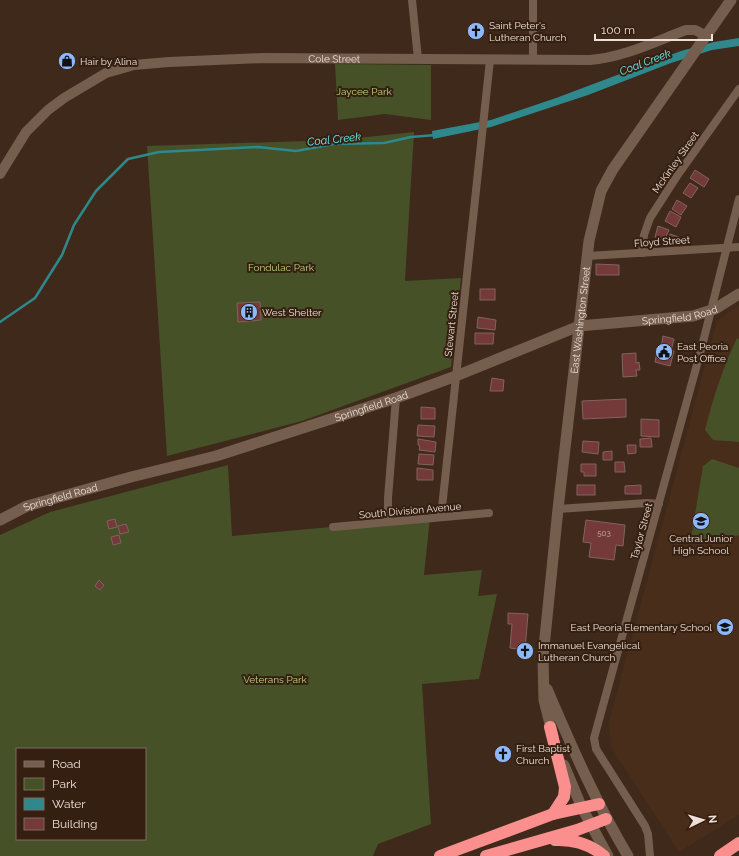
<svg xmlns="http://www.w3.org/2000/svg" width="739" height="856" font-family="Raleway,sans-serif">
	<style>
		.built { fill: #482d1a }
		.green { fill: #465127; fill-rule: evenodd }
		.water { fill: #2e888c }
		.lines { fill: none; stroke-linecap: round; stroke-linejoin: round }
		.stream { stroke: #2e888c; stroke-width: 2.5 }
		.building { fill: #743939; stroke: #826362 }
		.minor { stroke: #765e4e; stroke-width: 8 }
		.tertiary { stroke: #765e4e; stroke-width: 10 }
		.secondary { stroke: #765e4e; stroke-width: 11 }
		.motorway { stroke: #fa8f8e; stroke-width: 12 }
		.labels { text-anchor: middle; stroke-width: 4; stroke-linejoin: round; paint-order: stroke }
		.number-label { font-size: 8px; fill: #d0b6b0 }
		.poi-label { font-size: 10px; fill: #eee0d7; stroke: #341f11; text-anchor: start }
		.street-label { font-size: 10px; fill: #eee0d7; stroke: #341f11 }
		.park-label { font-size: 10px; fill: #bdd57f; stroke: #341f11 }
		.water-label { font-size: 11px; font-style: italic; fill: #71f1f6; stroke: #341f11 }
	</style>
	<rect width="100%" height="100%" fill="#3e291b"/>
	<path class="built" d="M739 305V815L679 852 611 747 609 722 717 321Z"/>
	<g class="green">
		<path d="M335 64 431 65V120L385 114 338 120Z"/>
		<path d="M414 132 405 281 461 278 451 367 302 421 167 456 147 146 339 140Z"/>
		<path d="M737 338 739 339V442L713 440 705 430C713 398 723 367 737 338Z"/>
		<path d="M712 459 739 468V535C724 541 707 540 691 538L703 466Z"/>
		<path d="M228 465 232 536 430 518 424 575 482 570 478 596 497 594 479 679 422 684 431 824 378 844 373 856H0V535L50 512ZM17 749H145V839H17Z"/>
	</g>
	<path class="water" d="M739 38V46L712 50 671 63 588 95 491 127 433 139 432 131 491 120 556 98 681 51 714 42Z"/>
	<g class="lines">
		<path class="stream" d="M0 322 35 298 62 255 74 225 96 191 128 159 159 152 258 147 296 151 334 144 384 143 411 137 436 135"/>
	</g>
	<g class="building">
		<path d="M695 170 709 179 704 187 690 178Z"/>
		<path d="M690 183 698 188 691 198 683 193Z"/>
		<path d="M677 200 687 206 681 215 672 209Z"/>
		<path d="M670 211 681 217 676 227 665 221Z"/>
		<path d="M658 226 669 230 664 241 655 237Z"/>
		<path d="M670 234 679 237 676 244 668 241Z"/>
		<path d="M596 264 619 265V275H596Z"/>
		<rect x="480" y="289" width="15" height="11"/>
		<path d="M260 302 261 320 238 322 237 303Z"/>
		<path d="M478 317 496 320 495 330 477 328Z"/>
		<path d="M475 333H494L493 344H475Z"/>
		<path d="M663 336 674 339 671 351H674L670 366 655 362 658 347 661 348Z"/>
		<path d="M636 353V363L639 362 640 370H636L637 376 623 377 622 354Z"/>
		<path d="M492 378 504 380 503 391H490Z"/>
		<path d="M626 399V417L583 419 582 401Z"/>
		<path d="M421 407 435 408V419H421Z"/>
		<path d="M641 419 659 420V437L641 436Z"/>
		<path d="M418 425 435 426 434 437 417 436Z"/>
		<path d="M651 438 652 447H640V439Z"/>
		<path d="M418 439 436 442 435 452 419 450 420 446 418 445Z"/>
		<path d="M583 441 599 442 598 454 582 452Z"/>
		<path d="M627 445H636V453L628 454Z"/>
		<path d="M612 451V460H603V452Z"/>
		<path d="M419 454 434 455 433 465 418 464Z"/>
		<path d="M615 462H624L625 472H615Z"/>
		<path d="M581 464H596V476H584V472H581Z"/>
		<path d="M417 468 433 470V480H417Z"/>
		<rect x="577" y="485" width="18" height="10"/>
		<path d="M641 485V494H625V486Z"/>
		<path d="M115 519 117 527 109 529 107 521Z"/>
		<path d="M586 520 625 525 623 546 616 545 614 560 589 557 591 543 583 542Z"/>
		<path d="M126 524 129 532 120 534 118 526Z"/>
		<path d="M119 535 121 543 113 545 111 537Z"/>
		<path d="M99 580 104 585 100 590 95 586Z"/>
		<path d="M508 613 528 614 525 650 510 648 512 624H508Z"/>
	</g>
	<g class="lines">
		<g class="minor">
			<path d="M412 0 418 59"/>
			<path d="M533 59V0"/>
			<path d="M642 253 644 235 650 218 677 176 739 89"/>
			<path d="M587 256 739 247"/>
			<path d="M558 509 647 503 659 504"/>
			<path d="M441 517 490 60"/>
			<path d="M388 521V498L396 398"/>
			<path d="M333 527 489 513"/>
			<path d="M650 856 648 834 645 826 596 749 594 738 701 350 739 199"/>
		</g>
		<path class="tertiary" id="s1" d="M0 174 26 132 48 110 64 98 106 73 134 65 169 62 263 58 590 60C622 58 656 41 686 30H695L707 36"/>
		<g class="secondary">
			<path id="s2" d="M0 520 27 506 131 477 216 456 396 398 456 376 579 326 693 316 715 309 739 294"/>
			<path d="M547 689C572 747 595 801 628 856"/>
			<path id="s3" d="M553 736 544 700 543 657 558 509 589 241 601 191 613 169 731 0"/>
			<path d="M564 765 582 808 608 856"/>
		</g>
		<g class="motorway">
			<path d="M550 727 565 787 564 797 553 814"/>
			<path d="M555 840C574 839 590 844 604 856"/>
			<path d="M440 856 553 814 599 804"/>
			<path d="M486 856 577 830 606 819"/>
			<path d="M720 856 739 843"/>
		</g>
	</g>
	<defs>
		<symbol id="church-disc" viewBox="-11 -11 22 22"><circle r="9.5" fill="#8db9fc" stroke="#341f11"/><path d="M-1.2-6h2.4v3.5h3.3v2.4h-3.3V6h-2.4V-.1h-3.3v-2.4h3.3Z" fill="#111"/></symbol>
		<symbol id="shop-disc" viewBox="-11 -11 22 22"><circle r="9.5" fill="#8db9fc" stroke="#341f11"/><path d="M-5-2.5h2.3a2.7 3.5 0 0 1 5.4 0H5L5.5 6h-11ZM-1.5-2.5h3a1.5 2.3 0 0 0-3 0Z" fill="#111"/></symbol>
		<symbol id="building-disc" viewBox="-11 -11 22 22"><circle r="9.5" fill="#8db9fc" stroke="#341f11"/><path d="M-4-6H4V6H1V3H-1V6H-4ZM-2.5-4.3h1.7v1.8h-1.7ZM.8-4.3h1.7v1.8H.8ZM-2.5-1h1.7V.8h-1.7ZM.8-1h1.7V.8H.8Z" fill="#111"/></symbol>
		<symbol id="civic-disc" viewBox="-11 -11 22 22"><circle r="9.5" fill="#8db9fc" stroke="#341f11"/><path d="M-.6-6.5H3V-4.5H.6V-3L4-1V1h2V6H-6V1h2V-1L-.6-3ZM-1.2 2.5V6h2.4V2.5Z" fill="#111"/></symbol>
		<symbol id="school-disc" viewBox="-11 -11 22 22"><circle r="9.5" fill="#8db9fc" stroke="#341f11"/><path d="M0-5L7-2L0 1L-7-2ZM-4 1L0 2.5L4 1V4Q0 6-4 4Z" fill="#111"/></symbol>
	</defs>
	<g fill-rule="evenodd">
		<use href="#church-disc" x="466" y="21" width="20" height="20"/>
		<use href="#shop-disc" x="57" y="51" width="20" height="20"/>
		<use href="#building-disc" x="239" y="302" width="20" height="20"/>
		<use href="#civic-disc" x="654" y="342" width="20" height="20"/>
		<use href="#school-disc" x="691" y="511" width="20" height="20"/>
		<use href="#school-disc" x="715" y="617" width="20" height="20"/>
		<use href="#church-disc" x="515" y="641" width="20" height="20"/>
		<use href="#church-disc" x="493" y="744" width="20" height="20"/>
	</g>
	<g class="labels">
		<g class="number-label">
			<text x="604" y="536">503</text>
		</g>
		<g class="poi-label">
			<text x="489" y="29">Saint Peter's<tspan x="489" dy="12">Lutheran Church</tspan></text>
			<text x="80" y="65">Hair by Alina</text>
			<text x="262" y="316">West Shelter</text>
			<text x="677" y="350">East Peoria<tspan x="677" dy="12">Post Office</tspan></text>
			<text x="701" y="542" text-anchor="middle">Central Junior<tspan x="701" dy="12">High School</tspan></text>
			<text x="712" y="631" text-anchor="end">East Peoria Elementary School</text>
			<text x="538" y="649">Immanuel Evangelical<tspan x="538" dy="12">Lutheran Church</tspan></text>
			<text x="516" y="752">First Baptist<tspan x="516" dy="12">Church</tspan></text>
		</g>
		<g class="street-label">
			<text dy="4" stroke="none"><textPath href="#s1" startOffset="379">Cole Street</textPath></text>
			<text transform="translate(675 162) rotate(-55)" y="4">McKinley Street</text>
			<text transform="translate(662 241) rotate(-4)" y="4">Floyd Street</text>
			<text dy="4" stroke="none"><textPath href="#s2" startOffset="713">Springfield Road</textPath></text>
			<text dy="4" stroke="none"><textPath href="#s3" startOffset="419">East Washington Street</textPath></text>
			<text transform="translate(451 324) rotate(-84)" y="4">Stewart Street</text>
			<text dy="4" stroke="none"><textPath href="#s2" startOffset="389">Springfield Road</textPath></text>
			<text dy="4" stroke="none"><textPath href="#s2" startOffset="65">Springfield Road</textPath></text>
			<text transform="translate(410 510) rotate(-5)" y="4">South Division Avenue</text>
			<text transform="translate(641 531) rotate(-75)" y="4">Taylor Street</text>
		</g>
		<g class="park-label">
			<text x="364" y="95">Jaycee Park</text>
			<text x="281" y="271">Fondulac Park</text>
			<text x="275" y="683">Veterans Park</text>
		</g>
		<g class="water-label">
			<text transform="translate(645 62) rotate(-21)" y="4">Coal Creek</text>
			<text transform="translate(334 139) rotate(-6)" y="4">Coal Creek</text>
		</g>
	</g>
	<rect x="16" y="748" width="130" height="92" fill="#341f11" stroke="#7e6c60"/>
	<rect x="24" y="761" width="20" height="6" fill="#765e4e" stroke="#7e6c60"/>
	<text x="52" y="768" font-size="12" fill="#eee0d7">Road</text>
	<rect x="24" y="778" width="20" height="12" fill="#465127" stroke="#7e6c60"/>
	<text x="52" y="788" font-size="12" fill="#eee0d7">Park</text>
	<rect x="24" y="798" width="20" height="12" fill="#2e888c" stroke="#7e6c60"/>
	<text x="52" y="808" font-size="12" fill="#eee0d7">Water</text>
	<rect x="24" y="818" width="20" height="12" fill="#743939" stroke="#7e6c60"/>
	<text x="52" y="828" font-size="12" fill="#eee0d7">Building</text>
	<g transform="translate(703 820) rotate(85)" stroke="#341f11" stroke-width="3" paint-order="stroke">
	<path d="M0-3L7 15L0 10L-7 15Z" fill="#eee0d7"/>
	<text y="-6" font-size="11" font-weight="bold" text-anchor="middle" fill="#eee0d7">N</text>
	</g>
	<path d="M595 34v6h117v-6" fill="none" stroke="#eee0d7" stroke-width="2"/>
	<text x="601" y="34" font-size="12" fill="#eee0d7" stroke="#341f11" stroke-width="3" paint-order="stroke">100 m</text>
</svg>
